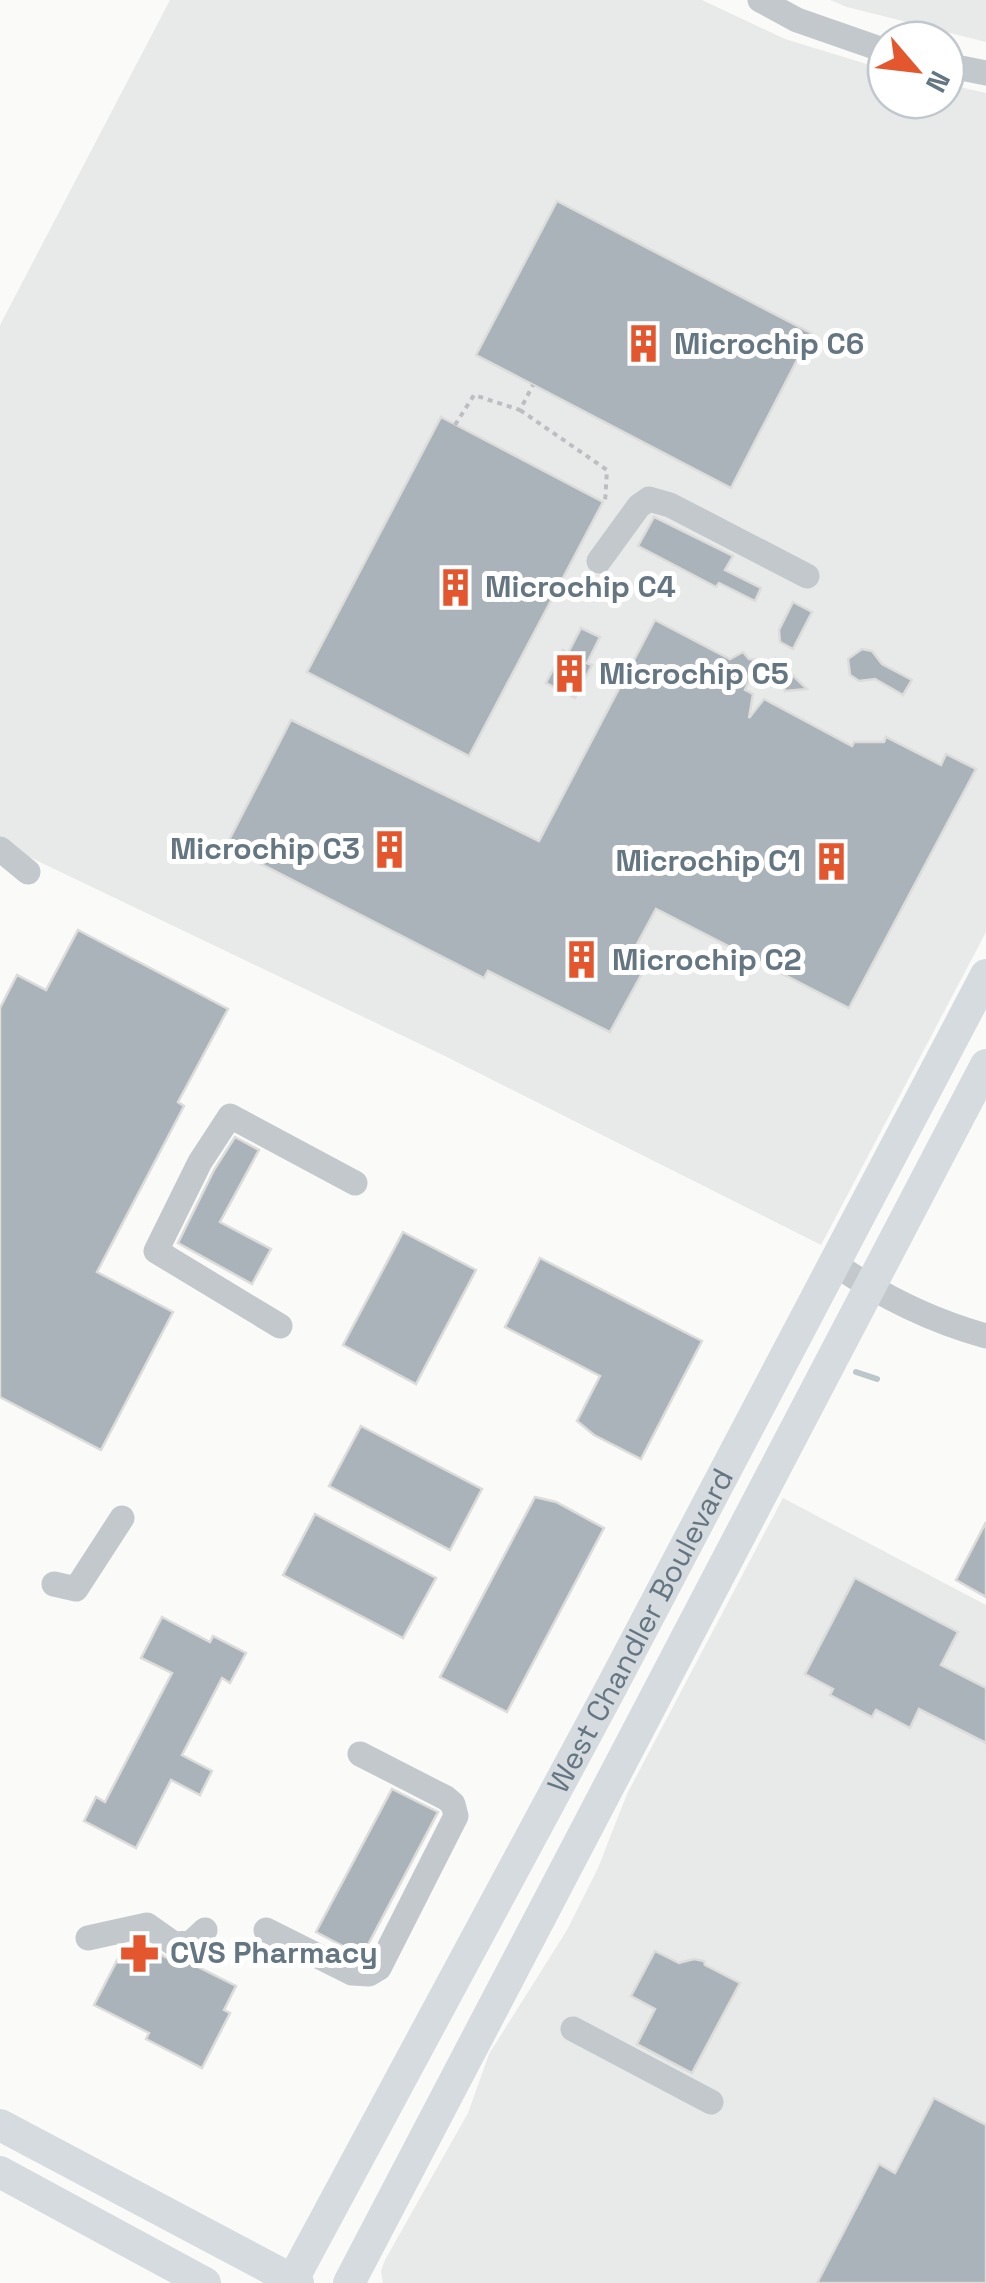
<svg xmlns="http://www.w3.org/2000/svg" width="986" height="2283" font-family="'Space Grotesk',sans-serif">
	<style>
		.built { fill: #e8e9e9 }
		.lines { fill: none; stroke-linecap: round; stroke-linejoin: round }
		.stream { stroke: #bbc7cb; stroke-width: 6 }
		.building { fill: #aab3b9; stroke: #dcdcda; stroke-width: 2.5 }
		.path { stroke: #bbbfc2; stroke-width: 4; stroke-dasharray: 5 5; stroke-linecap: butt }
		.minor { stroke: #c3c8cc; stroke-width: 25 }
		.major { stroke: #d6dbdf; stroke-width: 32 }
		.labels { text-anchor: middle; stroke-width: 10; stroke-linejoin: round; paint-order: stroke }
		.poi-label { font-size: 30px; font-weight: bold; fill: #657683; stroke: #fff; text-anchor: start }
		.street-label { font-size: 30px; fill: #657683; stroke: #fff }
	</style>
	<rect width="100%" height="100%" fill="#fafaf8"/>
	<g class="built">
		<path d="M170 0H702L785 39 886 70V100H946V84L986 93V932L821 1245 447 1057 0 843V325Z"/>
		<path d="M830 0H986V42L847 7Z"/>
		<path d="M783 1498 986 1605V2283H383L381 2271 385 2260 468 2113 489 2054 567 1930 598 1868 627 1794Z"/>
	</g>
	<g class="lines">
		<path class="stream" d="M856 1372 877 1379"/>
	</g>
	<g class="building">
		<path d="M557 201 811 333 731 488 476 355Z"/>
		<path d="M441 417 603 502 469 756 307 672Z"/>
		<path d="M654 517 733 556 725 570 761 588 755 601 719 583 716 587 638 546Z"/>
		<path d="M793 602 812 612 793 649 780 642 779 630Z"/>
		<path d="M655 620 730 659 743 652 749 659 765 660 752 672 745 690 753 694 749 718 764 699 852 746 854 742H884L886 737 941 765 946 754 976 769 849 1008 656 909 636 946 652 955 610 1032 488 971 484 978 226 846 291 720 539 841Z"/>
		<path d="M581 628 600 637 587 663 592 665 575 698 546 683 563 650 568 653Z"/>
		<path d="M862 649 872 651 882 664 912 680 903 695 875 679 859 681 850 675 848 659Z"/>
		<path d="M777 660 807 689 785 691Z"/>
		<path d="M78 930 228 1009 178 1102 184 1106 97 1272 173 1312 101 1450 0 1397V1008L17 975 46 990Z"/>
		<path d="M235 1137 259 1150 220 1222 271 1249 252 1284 178 1243 214 1170Z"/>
		<path d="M403 1232 476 1270 416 1384 343 1345Z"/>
		<path d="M540 1258 702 1341 641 1459 594 1435 577 1421 600 1376 505 1327Z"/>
		<path d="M361 1426 482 1489 450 1550 329 1486Z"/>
		<path d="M535 1497 556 1502 604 1528 507 1712 440 1677Z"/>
		<path d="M315 1514 436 1578 403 1638 283 1575Z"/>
		<path d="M986 1522V1597L956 1580Z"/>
		<path d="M855 1578 958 1632 941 1665 986 1688V1743L919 1709 910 1728 876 1710 872 1717 830 1695 833 1689 805 1674Z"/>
		<path d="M162 1617 210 1642 213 1636 246 1653 230 1683 222 1678 182 1755 212 1771 200 1795 171 1780 136 1848 84 1821 96 1797 105 1802 172 1673 141 1658Z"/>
		<path d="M392 1789 438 1812 362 1956 316 1932Z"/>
		<path d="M144 1942 165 1957 184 1960 236 1986 224 2010 230 2013 202 2068 146 2039 149 2033 94 2005 124 1947Z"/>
		<path d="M655 1951 679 1963 694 1959 704 1961 705 1965 740 1983 692 2073 637 2044 655 2009 631 1996Z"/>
		<path d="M934 2098 986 2125V2283H817L879 2164 895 2173Z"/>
	</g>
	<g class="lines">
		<g class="path">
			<path d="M520 410 607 470 605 502"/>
			<path d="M455 425 474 395 520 410 533 385"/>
		</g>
		<g class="minor">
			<path d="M760 0 797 20 886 51"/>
			<path d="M946 65 986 73"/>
			<path d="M599 561 639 506 649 499 670 505 807 576"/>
			<path d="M0 849 28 872"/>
			<path d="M835 1264C881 1296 932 1321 986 1336"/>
			<path d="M280 1326 156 1251 200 1162 230 1116 355 1183"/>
			<path d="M54 1584 76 1589 122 1518"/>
			<path d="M266 1930 352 1973 369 1974 379 1968 456 1816 453 1804 446 1798 360 1754"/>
			<path d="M88 1938 147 1925 174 1944 191 1943 205 1930"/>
			<path d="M573 2029 711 2102"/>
		</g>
		<g class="major">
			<path d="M0 2125 298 2283"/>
			<path d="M0 2172 205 2283"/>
			<path id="s1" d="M291 2283 611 1688 986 975"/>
			<path d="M349 2283 986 1065"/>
		</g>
	</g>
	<defs>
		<symbol id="building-bare" viewBox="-9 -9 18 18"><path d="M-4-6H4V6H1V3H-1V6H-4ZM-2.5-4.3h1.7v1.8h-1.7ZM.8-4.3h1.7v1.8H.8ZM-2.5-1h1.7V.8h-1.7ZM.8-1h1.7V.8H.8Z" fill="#e4572e" stroke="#fff" stroke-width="2.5" paint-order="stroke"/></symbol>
		<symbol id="pharmacy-bare" viewBox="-9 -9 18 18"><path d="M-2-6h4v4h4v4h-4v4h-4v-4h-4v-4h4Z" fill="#e4572e" stroke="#fff" stroke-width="2.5" paint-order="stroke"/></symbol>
	</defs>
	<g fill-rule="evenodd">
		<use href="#building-bare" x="616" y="316" width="55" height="55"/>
		<use href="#building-bare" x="428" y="560" width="55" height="55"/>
		<use href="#building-bare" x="542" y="646" width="55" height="55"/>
		<use href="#building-bare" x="362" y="822" width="55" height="55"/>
		<use href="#building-bare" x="804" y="834" width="55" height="55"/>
		<use href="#building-bare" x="554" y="932" width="55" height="55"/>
		<use href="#pharmacy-bare" x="112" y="1926" width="55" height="55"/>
	</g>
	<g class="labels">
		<g class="poi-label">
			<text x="674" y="354">Microchip C6</text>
			<text x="485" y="597">Microchip C4</text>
			<text x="599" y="684">Microchip C5</text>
			<text x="360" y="859" text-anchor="end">Microchip C3</text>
			<text x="801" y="871" text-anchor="end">Microchip C1</text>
			<text x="612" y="970">Microchip C2</text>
			<text x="170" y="1963">CVS Pharmacy</text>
		</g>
		<g class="street-label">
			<text dy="10" stroke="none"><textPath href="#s1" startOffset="740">West Chandler Boulevard</textPath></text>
		</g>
	</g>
	<g transform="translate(916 70) rotate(118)"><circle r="48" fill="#ffffff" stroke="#c1c8cd" stroke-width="2.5"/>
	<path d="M0-8L18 38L0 25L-18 38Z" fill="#e4572e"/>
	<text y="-15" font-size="28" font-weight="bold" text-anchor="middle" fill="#657683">N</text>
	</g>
</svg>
